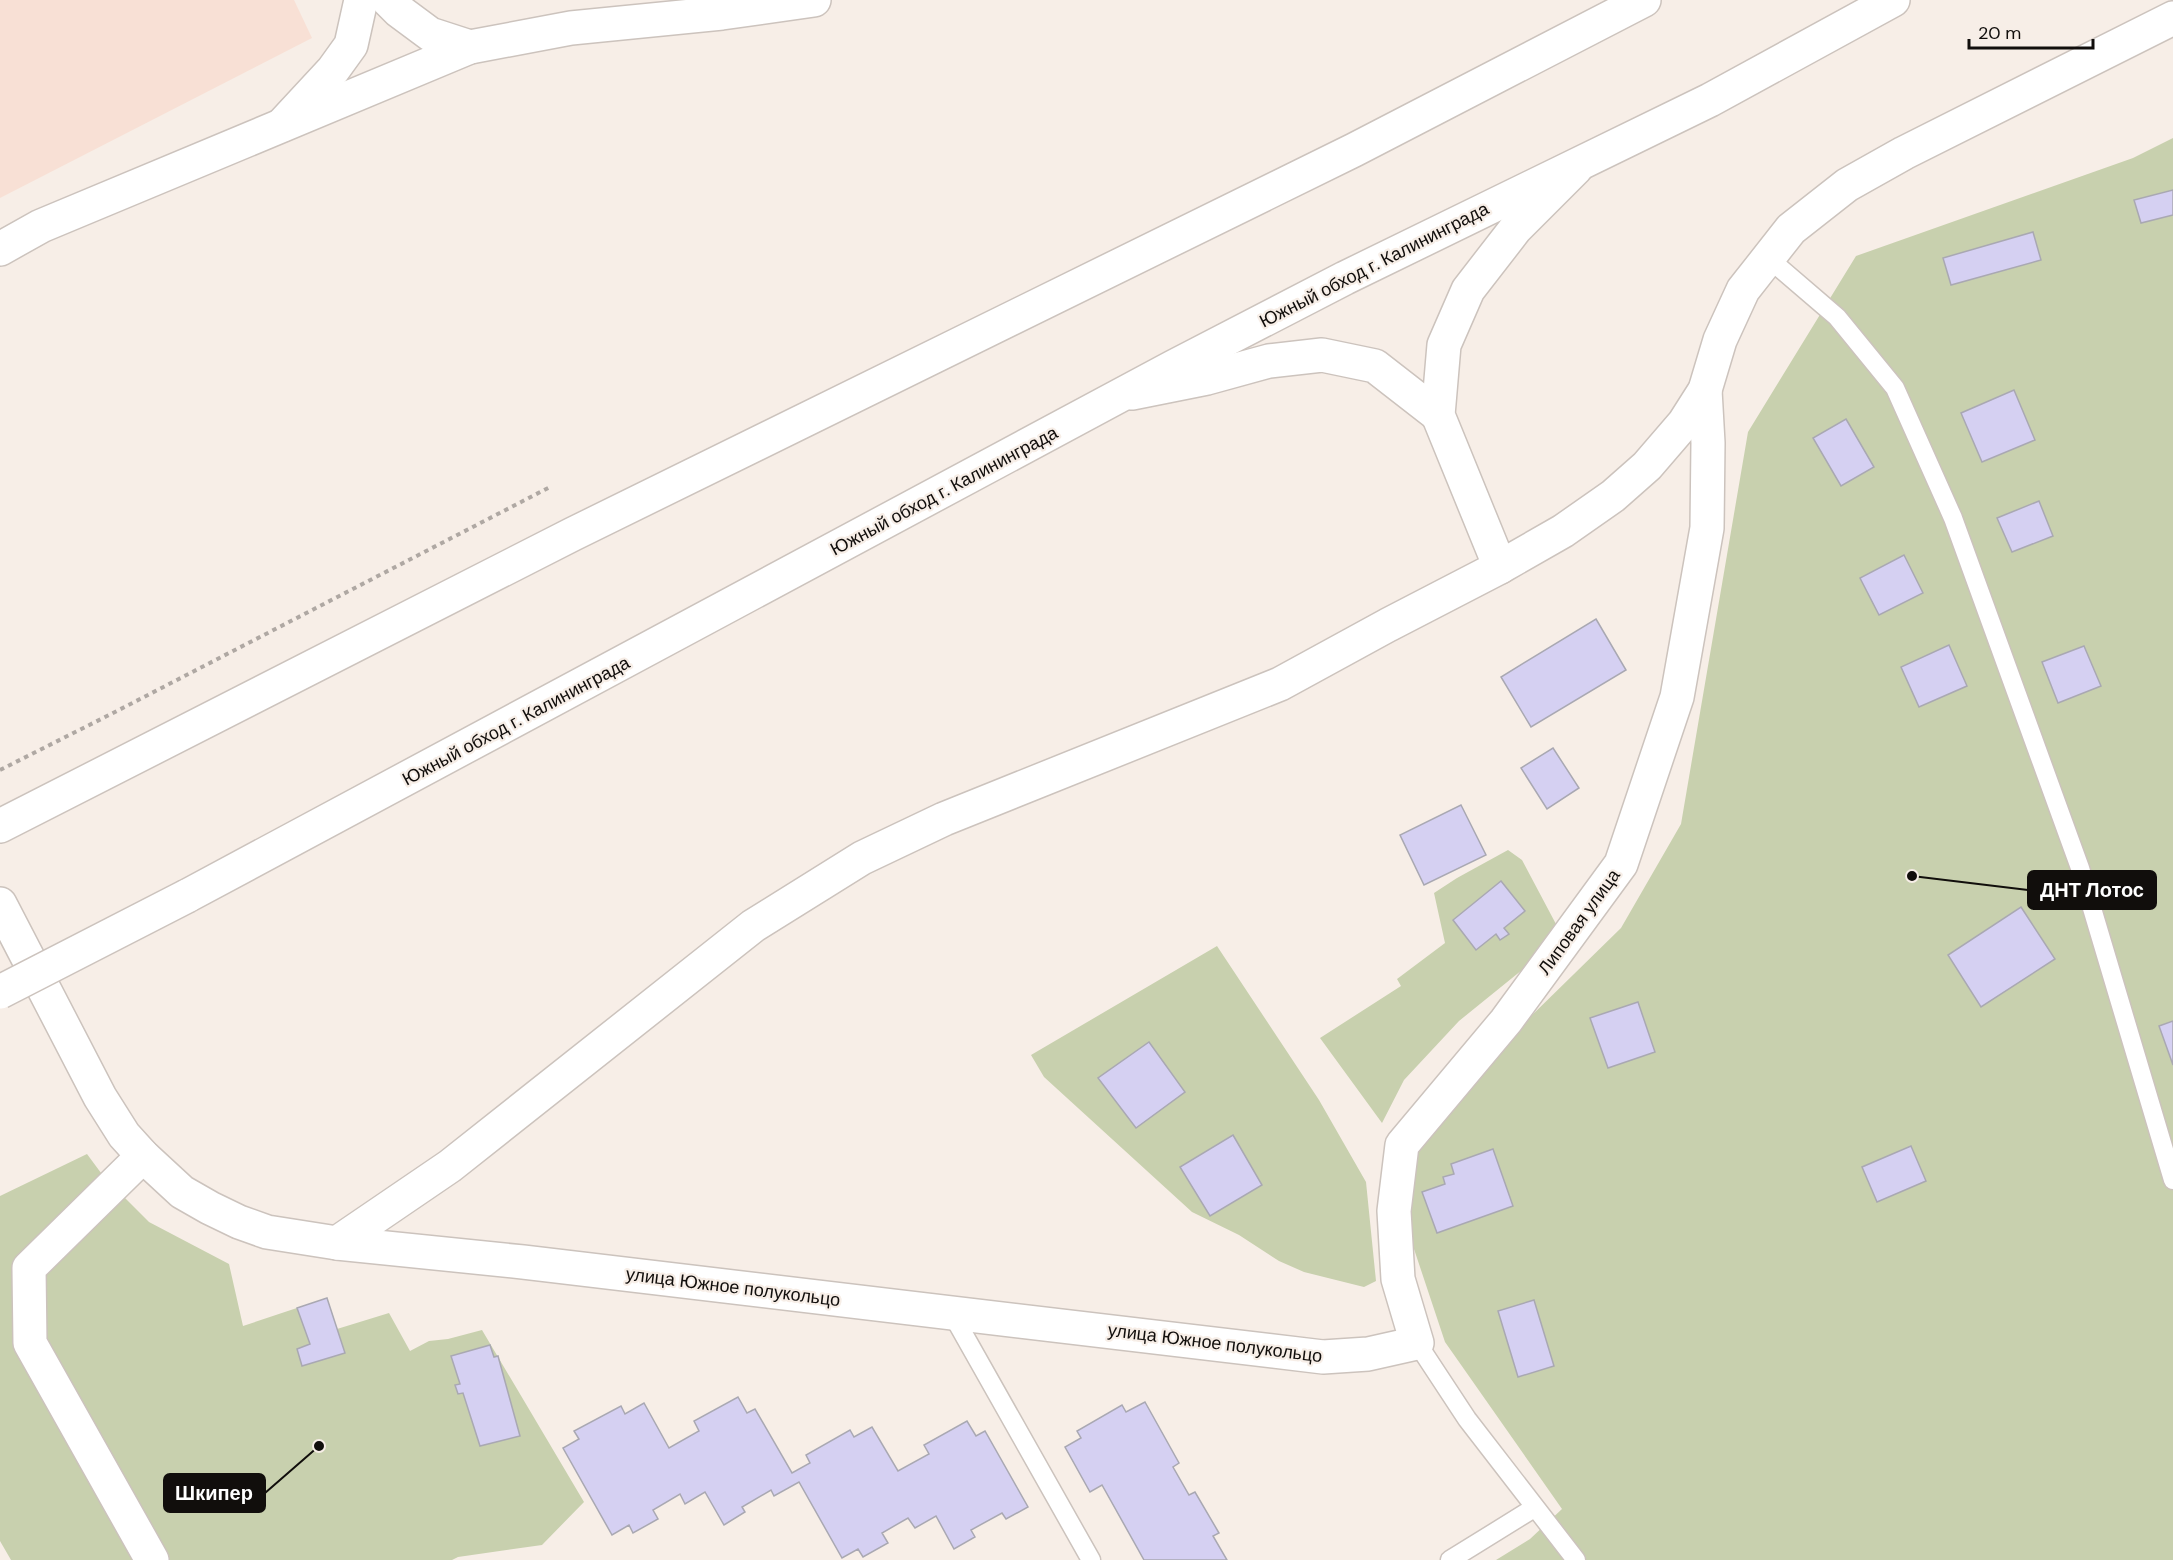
<svg xmlns="http://www.w3.org/2000/svg" width="2173" height="1560" font-family="'DM Sans',sans-serif">
	<style>
		.industrial { fill: #f8e0d5 }
		.green { fill: #c8d0ae }
		.building { fill: #d5d0f2; stroke: #a9a8b2; stroke-width: 1.5 }
		.lines { fill: none; stroke-linecap: round; stroke-linejoin: round }
		.lane-casing { stroke: #ccc3bd; stroke-width: 21 }
		.street-casing { stroke: #ccc3bd; stroke-width: 36 }
		.secondary-casing { stroke: #ccc3bd; stroke-width: 36 }
		.highway-casing { stroke: #ccc3bd; stroke-width: 36 }
		.path { stroke: #afa8a3; stroke-width: 4; stroke-dasharray: 4.5 4.5; stroke-linecap: butt }
		.lane { stroke: #fff; stroke-width: 18 }
		.street { stroke: #fff; stroke-width: 33 }
		.secondary { stroke: #fff; stroke-width: 33 }
		.highway { stroke: #fff; stroke-width: 33 }
		.highway-bridge-casing { stroke: #ccc3bd; stroke-width: 36; stroke-linecap: butt }
		.highway-bridge { stroke: #fff; stroke-width: 33 }
		.labels { text-anchor: middle; stroke-width: 4.5; stroke-linejoin: round; paint-order: stroke }
		.street-label { font-size: 18px; fill: #110e0c; stroke: #f7eee7 }
		.leader { fill: none; stroke: #110e0c; stroke-width: 2 }
		.callout-dot { fill: #110e0c; stroke: #f7eee7; stroke-width: 2 }
		.callout { fill: #110e0c; stroke: #110e0c; stroke-width: 2 }
		.callout-label { font-size: 20px; text-anchor: middle; font-weight: bold; fill: #fff }
	</style>
	<rect width="100%" height="100%" fill="#f7eee7"/>
	<path class="industrial" d="M0 0H294L312 38 0 198Z"/>
	<g class="green">
		<path d="M2173 138V1560H1496L1530 1539 1562 1509 1445 1342 1405 1222 1413 1148 1479 1067 1621 928 1681 824 1748 432 1856 256 2133 158Z"/>
		<path d="M1508 850 1522 860 1557 926 1527 966 1459 1021 1404 1080 1382 1123 1320 1038 1401 986 1397 979 1445 943 1434 893 1457 878Z"/>
		<path d="M1217 946 1319 1100 1366 1182 1376 1281 1364 1287 1304 1272 1279 1261 1239 1235 1192 1212 1044 1077 1031 1055Z"/>
		<path d="M87 1154 104 1177 149 1222 229 1264 243 1326 327 1298 337 1329 389 1313 410 1351 429 1341 448 1339 482 1330 584 1502 542 1545 458 1557 452 1560H11L0 1541V1196Z"/>
	</g>
	<g class="building">
		<path d="M2173 190V215L2141 223 2134 200Z"/>
		<path d="M2033 232 2041 260 1951 285 1943 258Z"/>
		<path d="M2014 390 2035 440 1982 462 1961 413Z"/>
		<path d="M1846 419 1874 467 1841 486 1813 438Z"/>
		<path d="M2039 501 2053 536 2012 552 1997 518Z"/>
		<path d="M1904 555 1923 593 1879 615 1860 578Z"/>
		<path d="M1596 619 1626 670 1531 727 1501 677Z"/>
		<path d="M1949 645 1967 686 1919 707 1901 667Z"/>
		<path d="M2084 646 2101 686 2058 703 2042 662Z"/>
		<path d="M1553 748 1579 788 1547 809 1521 768Z"/>
		<path d="M1461 805 1486 855 1424 885 1400 835Z"/>
		<path d="M1501 881 1525 911 1504 928 1509 934 1500 940 1496 934 1476 950 1453 920Z"/>
		<path d="M2021 907 2055 959 1981 1007 1948 955Z"/>
		<path d="M1638 1002 1655 1052 1608 1068 1590 1018Z"/>
		<path d="M2173 1021V1065L2159 1026Z"/>
		<path d="M1149 1042 1185 1092 1136 1128 1098 1078Z"/>
		<path d="M1233 1135 1262 1185 1210 1216 1180 1167Z"/>
		<path d="M1911 1146 1926 1181 1877 1202 1862 1167Z"/>
		<path d="M1493 1149 1513 1206 1437 1233 1422 1192 1445 1184 1443 1177 1454 1174 1451 1164Z"/>
		<path d="M327 1298 345 1353 302 1366 297 1349 310 1344 297 1308Z"/>
		<path d="M1534 1300 1554 1366 1518 1377 1498 1311Z"/>
		<path d="M490 1345 494 1357 498 1356 520 1436 480 1446 463 1393 458 1394 455 1385 460 1384 451 1356Z"/>
		<path d="M738 1397 747 1413 755 1409 792 1473 810 1463 806 1455 850 1430 854 1437 872 1427 898 1471 929 1454 924 1445 967 1421 976 1436 985 1431 1028 1507 1006 1519 1002 1513 971 1530 975 1537 954 1549 936 1516 915 1528 908 1518 882 1533 888 1543 863 1557 858 1549 842 1558 799 1482 774 1496 771 1490 742 1507 745 1512 724 1525 705 1492 685 1504 680 1494 653 1510 658 1519 633 1533 629 1525 612 1535 563 1448 579 1439 574 1431 621 1406 625 1414 644 1403 669 1448 699 1431 694 1421Z"/>
		<path d="M1145 1402 1179 1463 1173 1467 1189 1495 1195 1492 1219 1533 1213 1536 1227 1560H1144L1102 1485 1090 1492 1065 1447 1081 1438 1077 1431 1122 1405 1126 1412Z"/>
	</g>
	<g class="lines">
		<defs>
			<g id="lane">
				<path d="M1767 257 1837 317 1895 388 1953 518 2080 868 2173 1180"/>
				<path d="M951 1312 1091 1560"/>
				<path d="M1417 1343 1467 1419 1576 1560"/>
				<path d="M1450 1560 1534 1508"/>
			</g>
			<g id="street">
				<path d="M388 0 399 11 430 34 470 47"/>
				<path d="M282 125 333 70 351 45 361 0"/>
				<path d="M1500 567 1563 531 1613 496 1647 466 1684 423 1705 390 1720 340 1743 290 1791 229 1847 185 1904 153 2173 18"/>
				<path d="M143 1156 29 1268 30 1343 152 1560"/>
				<path d="M337 1243 523 1262 1323 1357 1368 1354 1417 1343 1398 1279 1394 1211 1402 1145 1506 1021 1621 864 1677 697 1707 528 1708 443 1705 390"/>
			</g>
			<g id="secondary">
				<path d="M0 249 41 226 470 47 571 28 722 13 814 0"/>
				<path d="M1132 393 1207 378 1269 361 1322 355 1375 366 1438 415"/>
				<path d="M0 904 100 1097 124 1135 143 1156 182 1192 210 1208 239 1222 267 1232 337 1243 450 1166 753 926 862 858 944 819 1280 684 1388 625 1500 567 1438 415 1444 345 1468 290 1516 228 1576 168"/>
			</g>
			<g id="highway">
				<path d="M0 826 573 534 1354 150 1644 0"/>
				<path d="M187 896 1173 367 1345 278 1710 100 1893 0"/>
			</g>
		</defs>
		<use href="#lane" class="lane-casing"/>
		<use href="#street" class="street-casing"/>
		<use href="#secondary" class="secondary-casing"/>
		<use href="#highway" class="highway-casing"/>
		<path class="path" d="M0 770 115 712 550 487"/>
		<use href="#lane" class="lane"/>
		<use href="#street" class="street"/>
		<use href="#secondary" class="secondary"/>
		<use href="#highway" class="highway"/>
		<defs>
			<path id="highway-bridge" d="M0 992 187 896"/>
		</defs>
		<use href="#highway-bridge" class="highway-bridge-casing"/>
		<use href="#highway-bridge" class="highway-bridge"/>
	</g>
	<g class="labels">
		<g class="street-label">
			<text transform="translate(1374 265) rotate(-27)" y="6">Южный обход г. Калининграда</text>
			<text transform="translate(944 491) rotate(-28)" y="6">Южный обход г. Калининграда</text>
			<text transform="translate(516 721) rotate(-28)" y="6">Южный обход г. Калининграда</text>
			<text transform="translate(1579 922) rotate(-54)" y="6">Липовая улица</text>
			<text transform="translate(733 1287) rotate(7)" y="6">улица Южное полукольцо</text>
			<text transform="translate(1215 1343) rotate(7)" y="6">улица Южное полукольцо</text>
		</g>
	</g>
	<path class="leader" d="M1912 876L2028 890M319 1446L265 1493"/>
	<g class="callout-dot">
		<circle cx="1912" cy="876" r="6"/>
		<circle cx="319" cy="1446" r="6"/>
	</g>
	<g class="callout">
		<rect x="2028" y="871" width="128" height="38" rx="6"/>
		<rect x="164" y="1474" width="101" height="38" rx="6"/>
	</g>
	<g class="callout-label">
		<text x="2092" y="897">ДНТ Лотос</text>
		<text x="214" y="1500">Шкипер</text>
	</g>
	<path d="M1969 39v9h124v-9" fill="none" stroke="#110e0c" stroke-width="3"/>
	<text x="1978" y="39" font-size="18" fill="#110e0c" stroke="#f7eee7" stroke-width="4.5" paint-order="stroke">20 m</text>
</svg>
